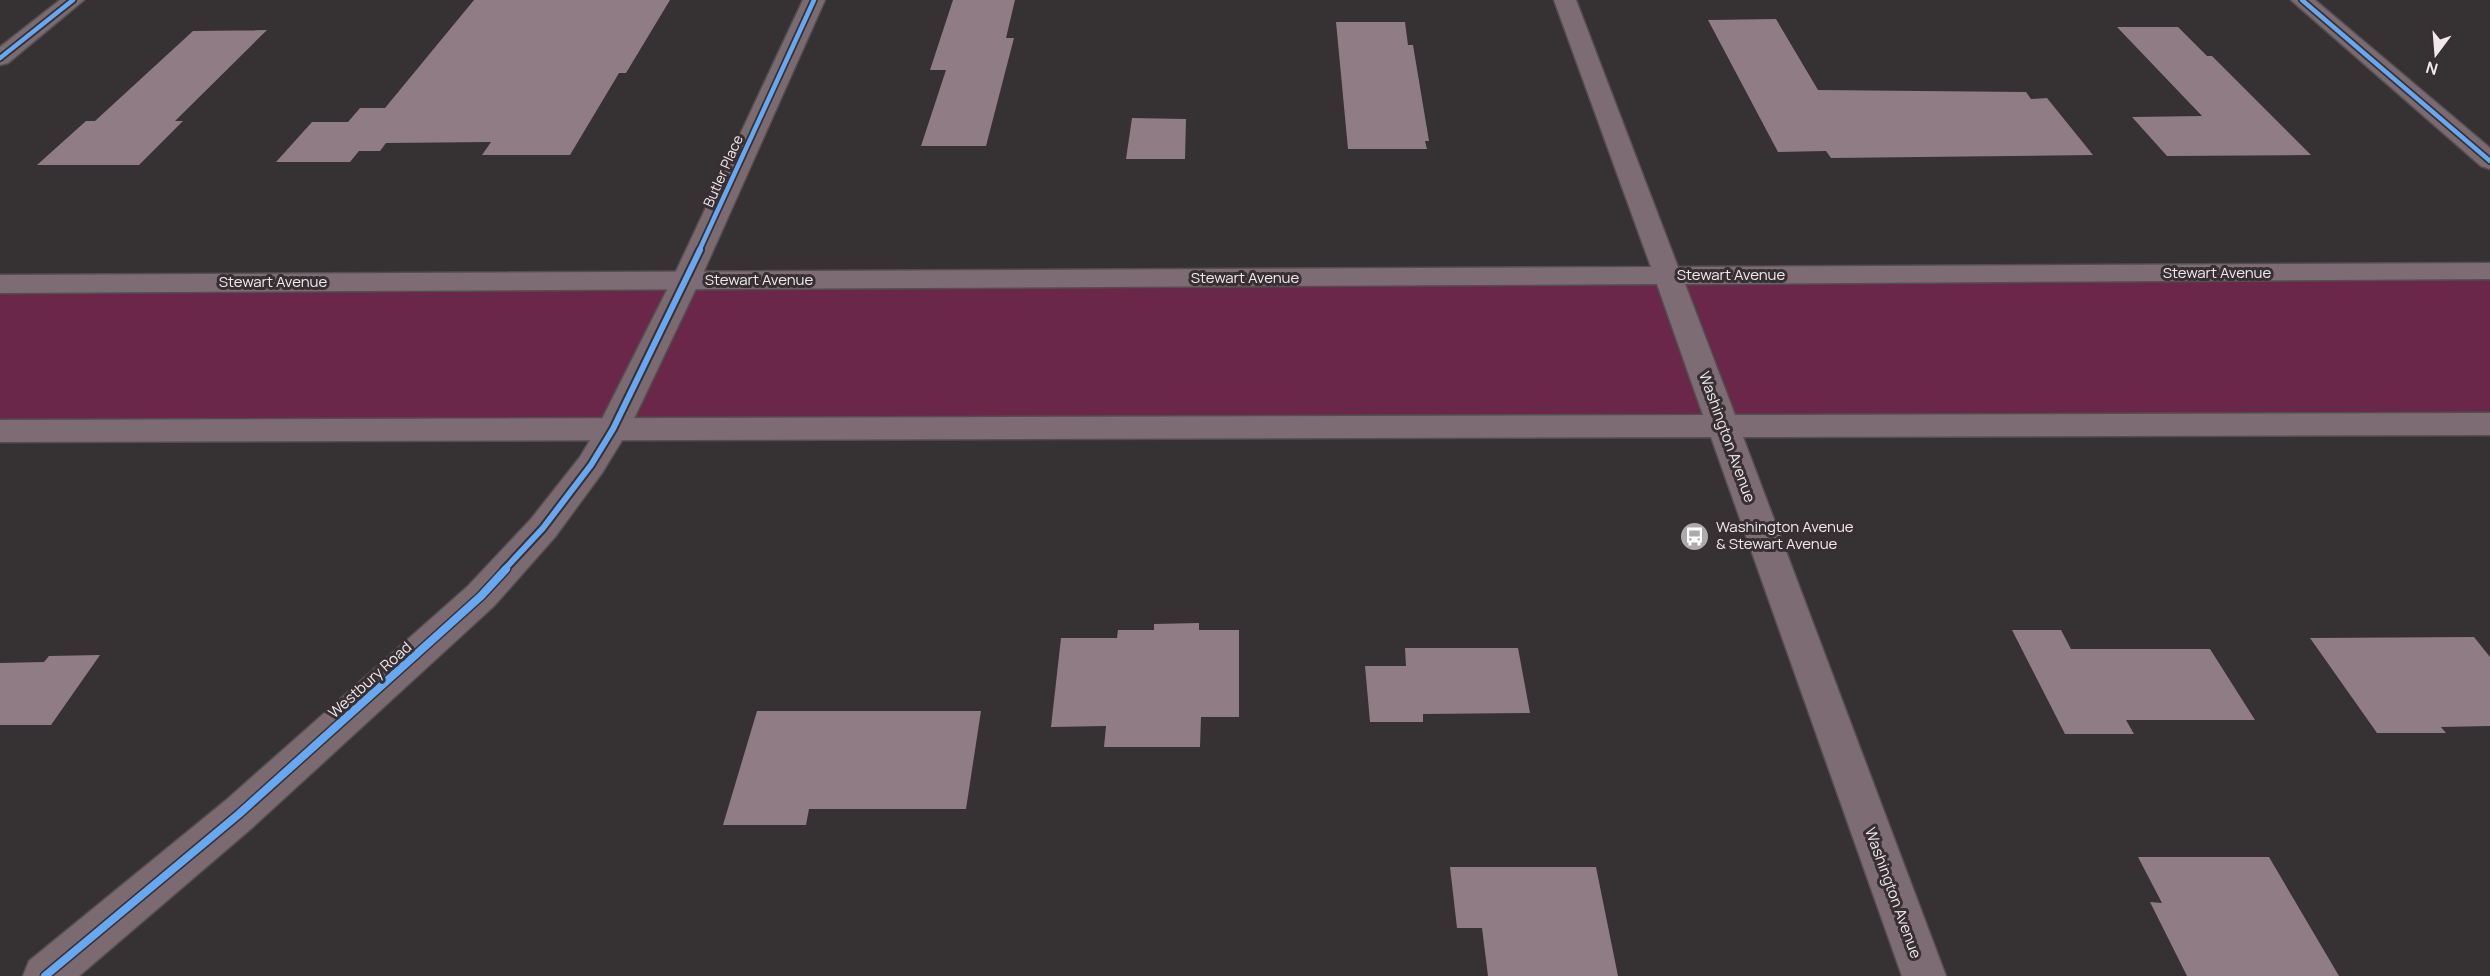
<svg xmlns="http://www.w3.org/2000/svg" width="2490" height="976" font-family="Manrope,sans-serif">
	<style>
		.green { fill: #6b2749 }
		.building { fill: #907c84 }
		.lines { fill: none; stroke-linecap: round; stroke-linejoin: round }
		.street-casing { stroke: #534f50; stroke-width: 3 }
		.secondary-casing { stroke: #534f50; stroke-width: 3 }
		.street { fill: #7b6b71; fill-rule: evenodd }
		.secondary { fill: #7d6c74; fill-rule: evenodd }
		.cycleway-far2-casing { stroke: #382f33; stroke-width: 8 }
		.cycleway-far1-casing { stroke: #382f33; stroke-width: 10 }
		.cycleway-casing { stroke: #382f33; stroke-width: 11 }
		.cycleway-far2 { stroke: #66a8f1; stroke-width: 4.5 }
		.cycleway-far1 { stroke: #66a8f1; stroke-width: 6 }
		.cycleway { stroke: #66a8f1; stroke-width: 8 }
		.labels { text-anchor: middle; stroke-width: 6; stroke-linejoin: round; paint-order: stroke }
		.far-street-label { font-size: 14px; fill: #efe9eb; stroke: #382f33 }
		.street-label { font-size: 15px; fill: #efe9eb; stroke: #382f33 }
		.poi-label { font-size: 15px; fill: #efe9eb; stroke: #382f33; text-anchor: start }
	</style>
	<rect width="100%" height="100%" fill="#363133"/>
	<path class="green" d="M2490 268V427L0 431V275Z"/>
	<g class="building">
		<path d="M474 0H670L626 73H619L570 155H482L491 142 386 143 380 151H359L350 162H276L312 122H348L360 108H385Z"/>
		<path d="M953 0H1015L1006 38H1014L986 146H921L946 70H930Z"/>
		<path d="M1776 19 1818 90 2026 92 2031 99 2047 98 2093 155 1831 158 1826 151 1778 152 1708 20Z"/>
		<path d="M1336 22H1405L1408 45H1413L1429 141H1425L1427 149H1348Z"/>
		<path d="M2117 27H2178L2207 56H2212L2311 155 2167 156 2132 117 2202 116Z"/>
		<path d="M267 30 175 121H183L139 165H37L86 121H95L193 31Z"/>
		<path d="M1132 118 1186 119 1185 159H1126Z"/>
		<path d="M1199 623V630H1239V717H1201L1200 747H1104L1106 726 1051 727 1061 638H1117L1118 630H1154V624Z"/>
		<path d="M2012 630H2061L2071 649H2210L2255 720H2126L2134 734H2065Z"/>
		<path d="M2474 637 2490 657V726L2441 727 2446 733H2377L2310 638Z"/>
		<path d="M1405 648H1518L1530 713 1423 714V722H1370L1365 666H1406Z"/>
		<path d="M100 655 51 725H0V663L44 662 49 656Z"/>
		<path d="M757 711H981L966 809H809L806 825H723Z"/>
		<path d="M2138 857H2269L2339 976H2187L2150 902 2162 903Z"/>
		<path d="M1450 867H1596L1618 976H1488L1482 928H1457Z"/>
	</g>
	<g class="lines">
		<defs>
			<g id="street">
				<path d="M60 0H84L8 63 0 65V47Z"/>
				<path d="M803 0H825L700 280 629 429 602 473 555 537 494 606 253 827 79 976H23L29 961 225 801 468 586 531 519 580 457 598 427 672 280Z"/>
				<path d="M2291 0H2315L2490 148V169L2481 166Z"/>
			</g>
			<path id="secondary" d="M1554 0H1576L1678 267 2490 263V279L1685 284 1735 415 2490 413V435L1743 437 1946 976H1902L1711 437 0 442V420L1703 415 1657 284 0 293V275L1651 267Z"/>
		</defs>
		<use href="#street" class="street-casing"/>
		<use href="#secondary" class="secondary-casing"/>
		<use href="#street" class="street"/>
		<use href="#secondary" class="secondary"/>
		<defs>
			<g id="cycleway-far2">
				<path d="M2302 0 2490 161"/>
				<path d="M0 58 73 0"/>
				<path d="M699 251 814 0"/>
			</g>
			<path id="cycleway-far1" d="M504 570 543 528 591 465 613 429 700 250"/>
			<path id="cycleway" d="M45 976 239 814 481 596 506 569"/>
		</defs>
		<use href="#cycleway-far2" class="cycleway-far2-casing"/>
		<use href="#cycleway-far1" class="cycleway-far1-casing"/>
		<use href="#cycleway" class="cycleway-casing"/>
		<use href="#cycleway-far2" class="cycleway-far2"/>
		<use href="#cycleway-far1" class="cycleway-far1"/>
		<use href="#cycleway" class="cycleway"/>
	</g>
	<defs>
		<symbol id="bus-disc" viewBox="-11 -11 22 22"><circle r="9.5" fill="#aea9ab" stroke="#382f33"/><path d="M-5-6H5V4H4V6H2V4H-2V6H-4V4H-5ZM-3.5-4V0h7V-4ZM-3.5 1.2v1.5H-2V1.2ZM2 1.2v1.5H3.5V1.2Z" fill="#fff"/></symbol>
	</defs>
	<g fill-rule="evenodd">
		<use href="#bus-disc" x="1678" y="520" width="33" height="33"/>
	</g>
	<g class="labels">
		<g class="far-street-label">
			<text transform="translate(723 171) rotate(-66)" y="5">Butler Place</text>
		</g>
		<g class="street-label">
			<text x="2217" y="278">Stewart Avenue</text>
			<text x="1731" y="280">Stewart Avenue</text>
			<text x="1245" y="283">Stewart Avenue</text>
			<text x="759" y="285">Stewart Avenue</text>
			<text x="273" y="287">Stewart Avenue</text>
			<text transform="translate(1727 437) rotate(70)" y="5">Washington Avenue</text>
			<text transform="translate(370 680) rotate(-42)" y="5">Westbury Road</text>
			<text transform="translate(1893 893) rotate(70)" y="5">Washington Avenue</text>
		</g>
		<g class="poi-label">
			<text x="1716" y="532">Washington Avenue<tspan x="1716" dy="17">&amp; Stewart Avenue</tspan></text>
		</g>
	</g>
	<g transform="translate(2436 54) rotate(196)" stroke="#382f33" stroke-width="4.5" paint-order="stroke">
	<path d="M0-4.5L10 22L0 15L-10 22Z" fill="#efe9eb"/>
	<text y="-9" font-size="16" font-weight="bold" text-anchor="middle" fill="#efe9eb">N</text>
	</g>
</svg>
